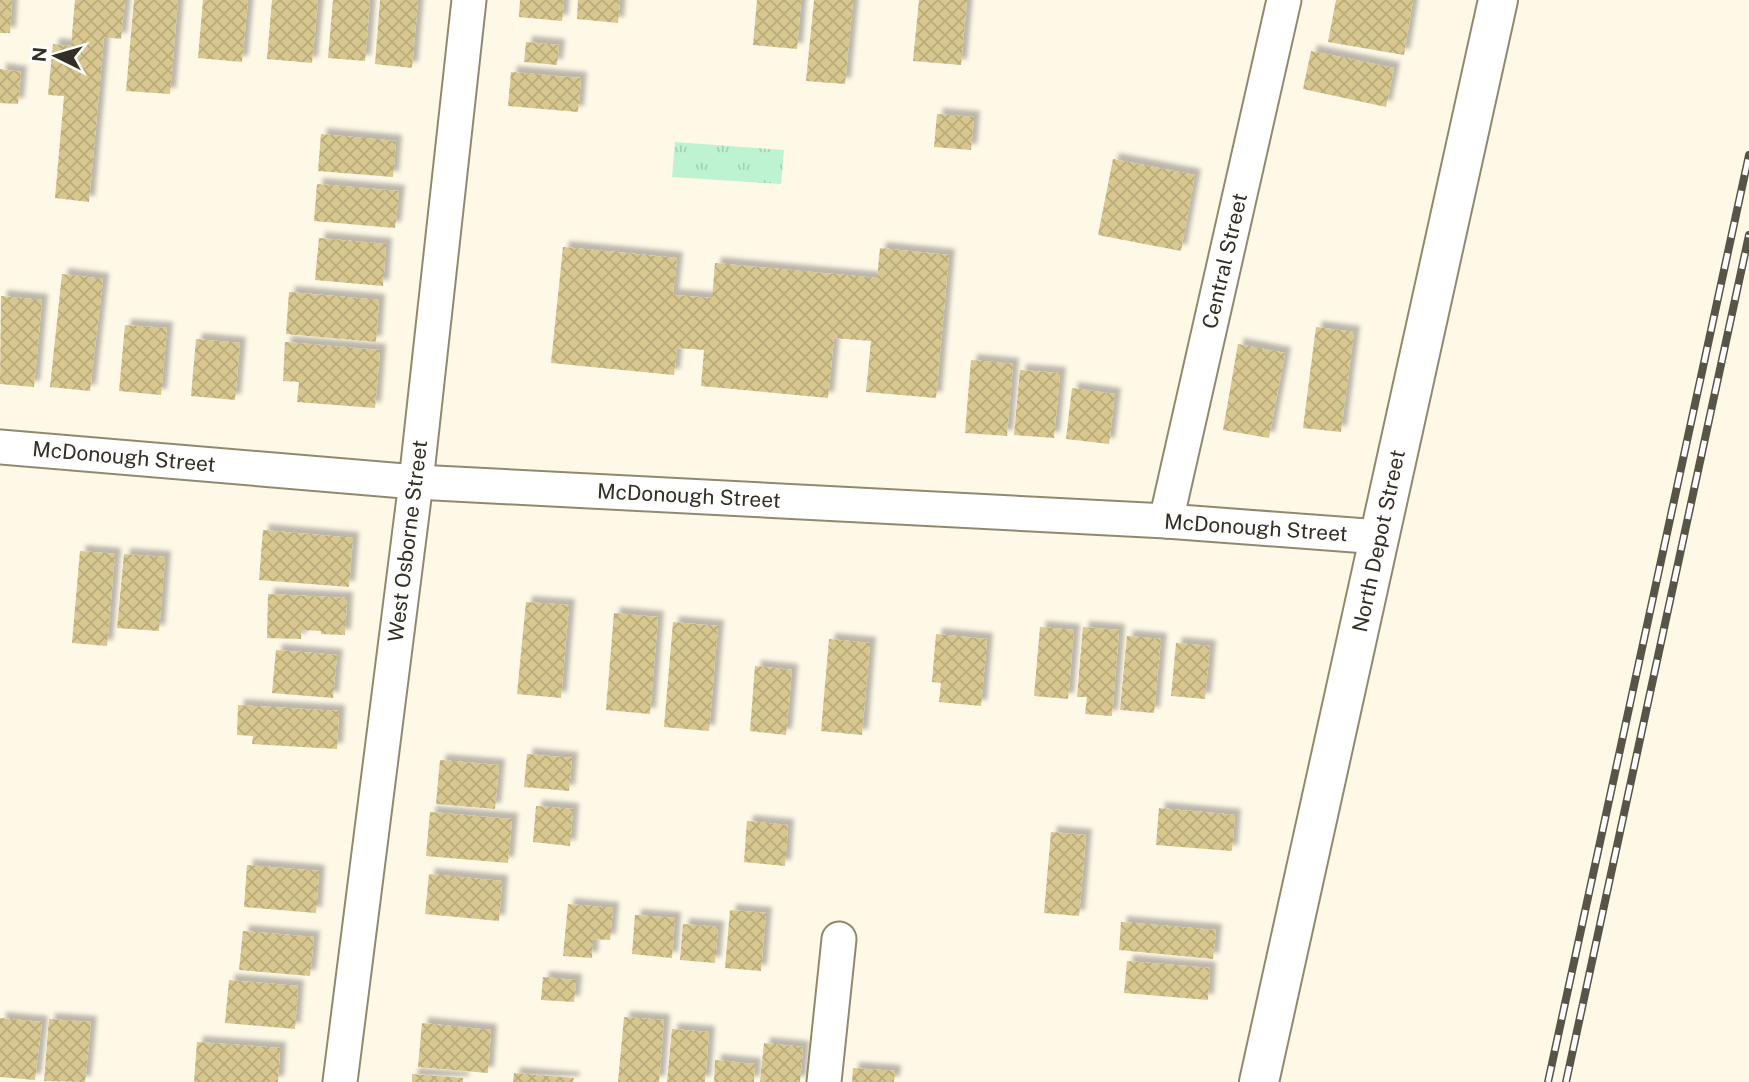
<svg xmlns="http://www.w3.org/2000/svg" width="1749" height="1082" font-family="'Public Sans',sans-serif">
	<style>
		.grass { fill: url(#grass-tufts) }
		.building { fill: url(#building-cross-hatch); filter: url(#shadow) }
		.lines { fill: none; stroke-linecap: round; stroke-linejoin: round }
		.minor-casing { stroke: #91896f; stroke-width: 37 }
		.tertiary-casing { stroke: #91896f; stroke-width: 42 }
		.minor { stroke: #fff; stroke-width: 33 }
		.tertiary { stroke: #fff; stroke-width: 38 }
		.rail-casing { stroke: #595448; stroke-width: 8 }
		.rail { stroke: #fff; stroke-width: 5; stroke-dasharray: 16; stroke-linecap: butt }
		.labels { text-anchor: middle; stroke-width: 7; stroke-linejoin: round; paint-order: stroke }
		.street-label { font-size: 21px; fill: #332f24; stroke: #fff }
	</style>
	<defs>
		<pattern id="grass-tufts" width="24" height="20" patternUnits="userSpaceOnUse" patternTransform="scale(1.75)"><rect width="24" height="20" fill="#bef3d1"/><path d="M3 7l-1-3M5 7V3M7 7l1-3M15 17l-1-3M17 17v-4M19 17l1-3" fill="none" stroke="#a4d1b3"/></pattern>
		<pattern id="building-cross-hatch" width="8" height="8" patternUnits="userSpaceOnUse" patternTransform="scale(1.75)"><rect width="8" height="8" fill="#d8c78f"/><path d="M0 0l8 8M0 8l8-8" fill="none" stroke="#baab7b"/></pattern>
		<filter id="shadow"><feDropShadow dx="6" dy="-6" stdDeviation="2" flood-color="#0004"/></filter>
	</defs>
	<rect width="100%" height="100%" fill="#fef8e7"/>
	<path class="grass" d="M675 142 784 150 781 184 672 177Z"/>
	<g class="building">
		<path d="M0 0H12L10 33H0Z"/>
		<path d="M75 0H125L121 39 104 37 89 202 55 198 64 96 48 95 53 44 71 46Z"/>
		<path d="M134 0H178L170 94 126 91Z"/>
		<path d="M203 0H248L242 62 198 58Z"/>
		<path d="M272 0H318L312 63 267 59Z"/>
		<path d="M333 0H370L365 61 328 58Z"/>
		<path d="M380 0H418L412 68 375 64Z"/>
		<path d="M520 0H564L562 21 519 17Z"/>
		<path d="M578 0H620L618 23 577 19Z"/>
		<path d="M757 0H801L797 49 753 45Z"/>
		<path d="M814 0H853L845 84 806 81Z"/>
		<path d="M919 0H967L961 65 913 61Z"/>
		<path d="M1336 0H1413L1404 55 1328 42Z"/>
		<path d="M526 42 559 45 557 65 524 62Z"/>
		<path d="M1311 51 1394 68 1386 107 1303 89Z"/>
		<path d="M0 69 21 72 18 104 0 103Z"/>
		<path d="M511 72 581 78 578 112 508 106Z"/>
		<path d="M937 114 974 117 971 150 934 147Z"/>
		<path d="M321 134 396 141 393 177 318 171Z"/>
		<path d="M1113 159 1195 175 1181 251 1098 235Z"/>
		<path d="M317 184 399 191 395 228 314 221Z"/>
		<path d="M319 238 386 244 383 286 315 280Z"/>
		<path d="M563 247 677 258 673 295 712 298 715 263 877 278 880 248 949 255 936 398 866 392 871 341 834 338 828 398 701 386 704 350 677 348 674 375 551 363Z"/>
		<path d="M62 274 103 279 90 391 50 387Z"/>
		<path d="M289 292 379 300 376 342 286 334Z"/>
		<path d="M1 296 42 300 34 387 0 384Z"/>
		<path d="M125 325 167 328 161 395 119 391Z"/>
		<path d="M1316 327 1354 332 1341 432 1303 428Z"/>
		<path d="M196 339 240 343 235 400 191 396Z"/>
		<path d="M285 342 380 350 375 408 297 402 299 382 283 381Z"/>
		<path d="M1238 344 1285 353 1269 438 1223 430Z"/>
		<path d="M971 360 1013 364 1007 436 965 433Z"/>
		<path d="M1020 370 1060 373 1054 438 1014 435Z"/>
		<path d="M1072 388 1115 394 1109 444 1066 439Z"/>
		<path d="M263 530 353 538 349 587 259 580Z"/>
		<path d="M80 551 115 554 107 646 72 643Z"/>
		<path d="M124 554 165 557 159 631 117 628Z"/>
		<path d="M268 594 347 598 345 635 321 634V631L301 630V639L267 638Z"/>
		<path d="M526 602 569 605 561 698 517 694Z"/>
		<path d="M614 613 658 617 650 714 606 710Z"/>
		<path d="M673 622 718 626 709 731 664 727Z"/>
		<path d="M1040 627 1074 630 1068 699 1034 696Z"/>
		<path d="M1083 627 1119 630 1112 716 1085 714 1087 697H1077Z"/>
		<path d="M936 634 987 639 981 706 939 702 941 683 932 682Z"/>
		<path d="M1127 636 1161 639 1154 713 1120 710Z"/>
		<path d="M829 639 870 643 862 735 821 731Z"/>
		<path d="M1176 643 1210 646 1205 699 1171 696Z"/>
		<path d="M276 650 337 655 333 698 272 693Z"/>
		<path d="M755 666 792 670 786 735 750 731Z"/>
		<path d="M238 705 339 711 337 749 252 744 253 736 237 735Z"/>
		<path d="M527 754 572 758 569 791 524 787Z"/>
		<path d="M440 760 499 765 495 809 436 804Z"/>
		<path d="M536 806 573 809 570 846 533 842Z"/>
		<path d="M1159 808 1235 815 1232 851 1156 845Z"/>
		<path d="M430 812 512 819 508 863 426 856Z"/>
		<path d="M747 821 788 825 785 866 744 862Z"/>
		<path d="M1051 832 1086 835 1079 916 1044 913Z"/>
		<path d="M247 865 319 871 316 913 244 907Z"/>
		<path d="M429 874 502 881 499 921 425 914Z"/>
		<path d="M568 904 613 908 610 940 593 939 592 958 563 956Z"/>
		<path d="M730 910 766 913 761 971 725 968Z"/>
		<path d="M635 915 675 918 672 958 632 954Z"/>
		<path d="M1121 922 1216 930 1213 959 1119 950Z"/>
		<path d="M683 924 718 927 715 963 680 960Z"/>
		<path d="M243 931 314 937 310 976 239 970Z"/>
		<path d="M1127 961 1210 968 1208 1000 1124 993Z"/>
		<path d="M543 977 576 980 574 1002 541 1000Z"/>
		<path d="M229 980 298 986 295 1029 225 1023Z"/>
		<path d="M624 1017 664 1020 659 1082H618Z"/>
		<path d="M0 1018 42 1022 35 1080 0 1077Z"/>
		<path d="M49 1019 91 1022 85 1082 44 1081Z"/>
		<path d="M422 1023 491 1030 488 1073 418 1067Z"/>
		<path d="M672 1029 709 1032 705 1082H667Z"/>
		<path d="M197 1042 280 1048 278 1082H194Z"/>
		<path d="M764 1043 803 1047 800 1082H760Z"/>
		<path d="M715 1060 755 1064 754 1082H714Z"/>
		<path d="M853 1068 895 1071 894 1082H852Z"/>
		<path d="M514 1073 574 1078 573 1082H513Z"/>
		<path d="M412 1074 463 1078V1082H412Z"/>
	</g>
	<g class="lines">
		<defs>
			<g id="minor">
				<path d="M0 447 416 482 1166 521 1380 537"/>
				<path d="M1166 521 1284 0"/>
				<path d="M340 1082 416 482 469 0"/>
				<path d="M824 1082 839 939"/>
			</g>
			<path id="tertiary" d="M1259 1082 1498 0"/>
		</defs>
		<use href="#minor" class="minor-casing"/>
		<use href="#tertiary" class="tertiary-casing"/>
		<use href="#minor" class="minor"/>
		<use href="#tertiary" class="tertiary"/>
		<defs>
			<g id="rail">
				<path d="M1548 1082 1749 155"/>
				<path d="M1566 1082 1749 235"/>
			</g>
		</defs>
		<use href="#rail" class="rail-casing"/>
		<use href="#rail" class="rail"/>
	</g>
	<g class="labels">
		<g class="street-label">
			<text transform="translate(1225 261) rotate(-77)" y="7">Central Street</text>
			<text transform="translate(124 457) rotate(5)" y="7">McDonough Street</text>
			<text transform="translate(689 496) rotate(3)" y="7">McDonough Street</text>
			<text transform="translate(1256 528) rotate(4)" y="7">McDonough Street</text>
			<text transform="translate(408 541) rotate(-83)" y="7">West Osborne Street</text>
			<text transform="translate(1379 541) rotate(-78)" y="7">North Depot Street</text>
		</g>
	</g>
	<g transform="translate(56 56) rotate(275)" stroke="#ffffff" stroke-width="5" paint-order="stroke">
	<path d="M0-5L12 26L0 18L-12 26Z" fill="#332f24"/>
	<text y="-10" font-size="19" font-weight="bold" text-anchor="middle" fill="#332f24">N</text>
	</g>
</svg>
